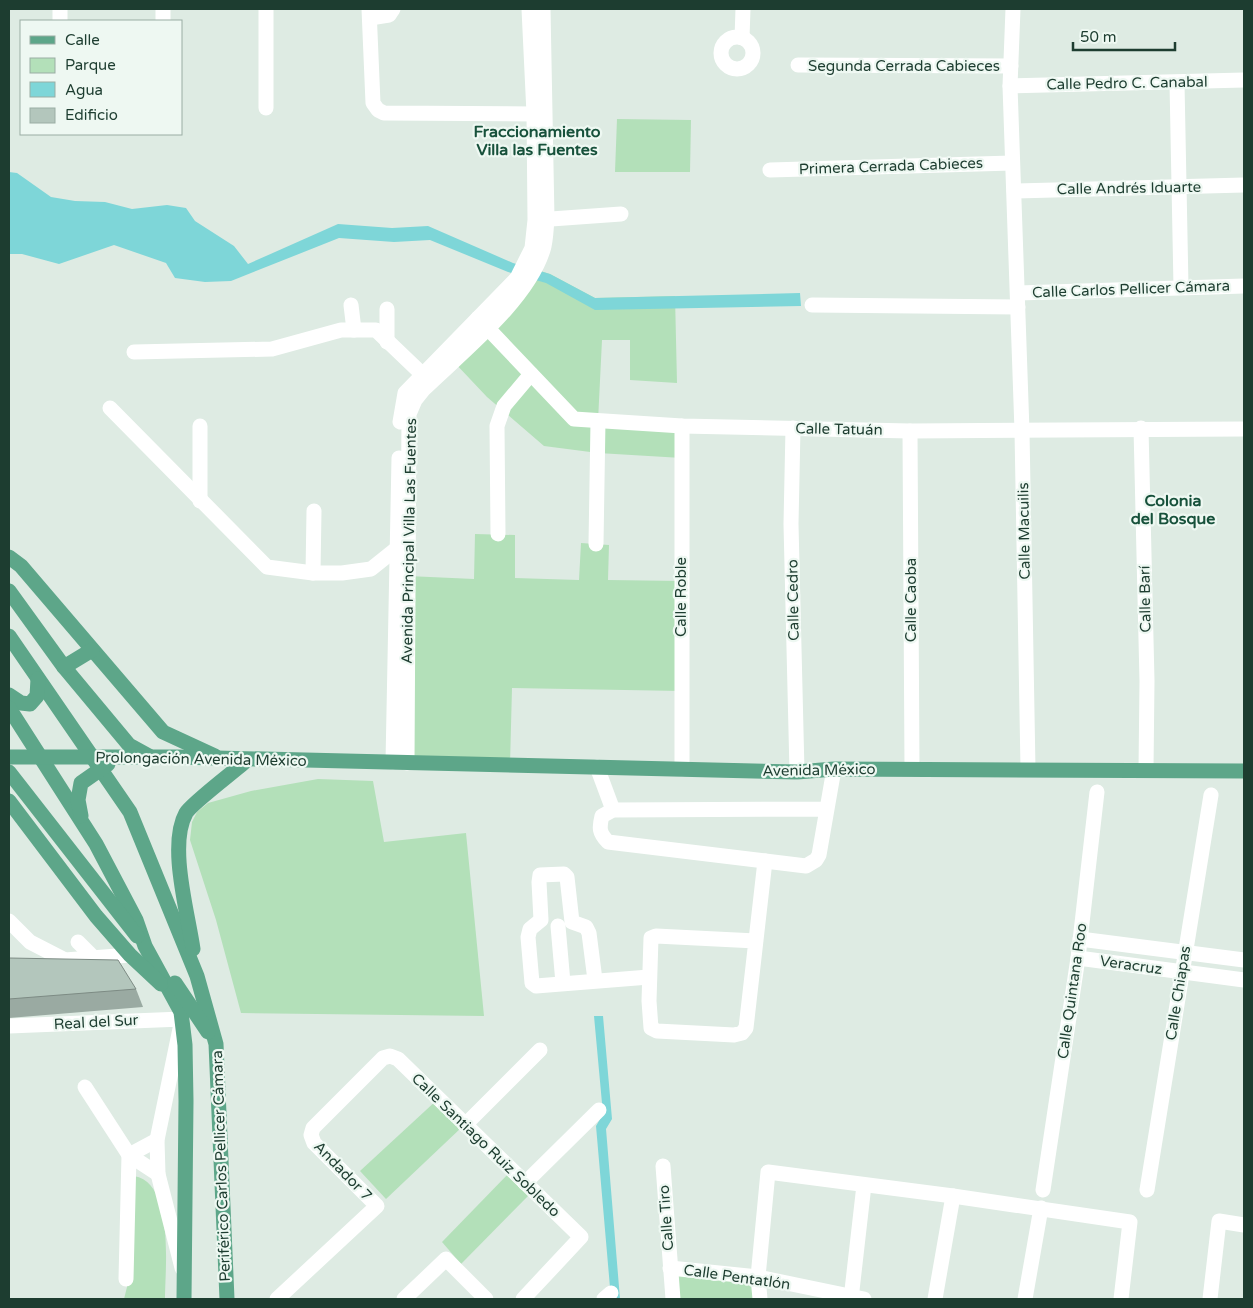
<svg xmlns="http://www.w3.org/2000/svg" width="1253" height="1308" font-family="'Varela Round',sans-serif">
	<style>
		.green { fill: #b3e0b9 }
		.water { fill: #7ed6d8 }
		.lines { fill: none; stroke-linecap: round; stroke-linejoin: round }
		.minor { stroke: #fff; stroke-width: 15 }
		.major { stroke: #5da689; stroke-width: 15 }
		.wall { fill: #9aaaa2 }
		.building { fill: #b3c6bc; stroke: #7d8b84 }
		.labels { text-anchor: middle; stroke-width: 4.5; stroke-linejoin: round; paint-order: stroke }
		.street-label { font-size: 15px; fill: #1d3d30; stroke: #eef8f2 }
		.neighbourhood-label { font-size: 16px; font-weight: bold; fill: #17513b; stroke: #eef8f2 }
	</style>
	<rect width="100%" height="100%" fill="#deebe3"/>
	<g class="green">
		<path d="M617 119 691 120 690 172H615Z"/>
		<path d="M534 269 550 274 595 298 675 296 677 383 630 380V340H602L598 421 682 426V458L598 453 544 446 487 397 453 361Z"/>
		<path d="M475 534 515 535V578L579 580 581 543 609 545 608 580 681 581V691L512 688 510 765 407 763 408 576 474 579Z"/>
		<path d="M318 779 373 781 384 842 466 833 484 1016 241 1013 216 920 190 840 192 822 197 812 208 803 251 791Z"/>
		<path d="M438 1099 462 1127 386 1199 360 1171Z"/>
		<path d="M509 1173 530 1194 461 1264 442 1242Z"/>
		<path d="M134 1176C175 1183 165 1268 165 1299H124L127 1287Z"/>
		<path d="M670 1268 758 1277 760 1299H673Z"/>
	</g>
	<g class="water">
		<path d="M9 172 17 173 51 197 75 201 105 202 132 209 167 205 186 208 195 221 234 246 248 264 338 224 392 228 428 226 513 263 550 274 595 298 800 293 801 306 595 310 546 283 508 272 430 240 394 242 339 238 231 281 205 282 175 278 166 263 114 245 59 264 22 254H9Z"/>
		<path d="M594 1016H603L612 1119 606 1129 620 1299H611L596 1126 603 1114Z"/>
	</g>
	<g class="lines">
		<g class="minor">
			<path d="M60 9V21"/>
			<path d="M163 9V21"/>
			<path d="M266 9V108"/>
			<path d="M369 9 373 103 378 110 384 113 534 114"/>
			<path d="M1013 9 1010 86 1022 431 1028 769"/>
			<path d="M370 18 389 15 393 9"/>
			<circle cx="737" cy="53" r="16"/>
			<path d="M742 38 743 9"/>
			<path d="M798 65 1011 66"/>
			<path d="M1177 83 1181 287"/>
			<path d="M1010 86 1244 80"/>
			<path d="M770 170 1012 163"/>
			<path d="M1014 191 1244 185"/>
			<path d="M537 220 621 214"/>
			<path d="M1018 293 1244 286"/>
			<path d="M351 305 354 330"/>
			<path d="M812 305 1018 307"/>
			<path d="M478 318 574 419 682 426 910 431 1244 429"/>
			<path d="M387 342V309"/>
			<path d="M134 352 272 349 341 330H376L422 374"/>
			<path d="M110 408 267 567 313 573H342L371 569 396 549"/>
			<path d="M400 422 405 393 517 278 532 248 535 220 534 114 529 9"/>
			<path d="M793 428 791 524 797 772"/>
			<path d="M1141 428 1147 681 1146 770"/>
			<path d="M910 431 912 769"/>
			<path d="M200 501V426"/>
			<path d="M498 534 497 426 504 406 531 374"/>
			<path d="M596 544 598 421"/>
			<path d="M313 573 314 511"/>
			<path d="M393 762 399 458"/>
			<path d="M407 763 409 414 415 400 423 390C462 352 527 301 543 250 546 241 546 229 547 219L543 9"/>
			<path d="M597 767 613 810"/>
			<path d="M682 769V426"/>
			<path d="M826 809 613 810 602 816C599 828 599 833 608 842L806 866 816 860 819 855 834 769"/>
			<path d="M9 921 30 942 65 960 130 955"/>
			<path d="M558 926 563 983"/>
			<path d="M1080 939 1244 960"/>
			<path d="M756 941 656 936 651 938 649 1001 651 1028 657 1031 734 1035 742 1033 746 1028 765 861"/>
			<path d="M78 942 94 958"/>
			<path d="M1078 958 1244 980"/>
			<path d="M595 980 589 933 586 927 572 922 567 877 564 874 540 875 539 882 541 920 530 929 528 937 532 983 536 986 649 977"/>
			<path d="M9 1026 182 1019 157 1140 158 1174 182 1268"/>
			<path d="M85 1087 129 1155 158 1174"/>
			<path d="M465 1125 540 1050"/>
			<path d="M129 1155 157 1140"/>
			<path d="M663 1166 673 1299"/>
			<path d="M525 1183 599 1110"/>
			<path d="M1043 1190 1078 958 1097 792"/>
			<path d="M1147 1190 1211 795"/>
			<path d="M670 1268 758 1277 864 1299"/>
			<path d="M126 1279 129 1155"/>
			<path d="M277 1299 377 1206 314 1143 311 1135 313 1128 383 1058 390 1056 398 1059 581 1237 523 1299"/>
			<path d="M404 1299 446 1259 486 1299"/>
			<path d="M604 1299 611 1293"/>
			<path d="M760 1299 758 1277 768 1172 953 1196 1130 1222 1121 1299"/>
			<path d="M851 1299 864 1185"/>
			<path d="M935 1299 953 1196"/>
			<path d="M1025 1299 1041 1208"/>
			<path d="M1210 1299 1219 1221 1244 1225"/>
		</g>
		<g class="major">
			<path d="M9 557 21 566 163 732 215 756"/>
			<path d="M9 591 64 667 129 745 149 756"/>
			<path d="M9 636 130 812 197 976 216 1044 227 1299"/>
			<path d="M64 667 92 650"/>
			<path d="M9 695 21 703 30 704 37 696 38 679"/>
			<path d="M9 708 96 844 136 920 145 946 181 1012 185 1045 186 1101 184 1299"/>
			<path d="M9 757H177L797 772 834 769 1244 771"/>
			<path d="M9 772 137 936"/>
			<path d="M9 801 96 916 130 955 161 984"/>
			<path d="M81 816 78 800 81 783 108 764"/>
			<path d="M193 949C188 913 168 845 186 813 192 803 235 771 247 760"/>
			<path d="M175 983 208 1032"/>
		</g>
	</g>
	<path class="wall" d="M9 958 136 989 143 1007 9 1018Z"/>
	<path class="building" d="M9 958 118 960 136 989 9 999Z"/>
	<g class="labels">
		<g class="street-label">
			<text x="904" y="71">Segunda Cerrada Cabieces</text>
			<text transform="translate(1127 83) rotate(-1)" y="5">Calle Pedro C. Canabal</text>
			<text transform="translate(891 166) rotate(-2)" y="5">Primera Cerrada Cabieces</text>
			<text transform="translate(1129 188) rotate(-1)" y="5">Calle Andrés Iduarte</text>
			<text transform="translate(1131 289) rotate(-2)" y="5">Calle Carlos Pellicer Cámara</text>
			<text transform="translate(839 429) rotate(1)" y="5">Calle Tatuán</text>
			<text transform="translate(1024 531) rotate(-91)" y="5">Calle Macuilis</text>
			<text transform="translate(409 541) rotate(-89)" y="5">Avenida Principal Villa Las Fuentes</text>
			<text transform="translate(681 597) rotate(-90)" y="5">Calle Roble</text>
			<text transform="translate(1145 599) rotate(-91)" y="5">Calle Barí</text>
			<text transform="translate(793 600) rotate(-91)" y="5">Calle Cedro</text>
			<text transform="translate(911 600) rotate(-90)" y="5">Calle Caoba</text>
			<text transform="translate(201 759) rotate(1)" y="5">Prolongación Avenida México</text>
			<text transform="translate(819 770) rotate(-1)" y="5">Avenida México</text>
			<text transform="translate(1131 965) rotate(8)" y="5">Veracruz</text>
			<text transform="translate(1072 991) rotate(-82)" y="5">Calle Quintana Roo</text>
			<text transform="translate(1178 993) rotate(-81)" y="5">Calle Chiapas</text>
			<text transform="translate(96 1022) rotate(-3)" y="5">Real del Sur</text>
			<text transform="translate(486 1145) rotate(44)" y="5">Calle Santiago Ruiz Sobledo</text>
			<text transform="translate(221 1166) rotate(-92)" y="5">Periférico Carlos Pellicer Cámara</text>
			<text transform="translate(343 1171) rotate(46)" y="5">Andador 7</text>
			<text transform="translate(666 1218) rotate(-94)" y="5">Calle Tiro</text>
			<text transform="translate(737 1277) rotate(8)" y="5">Calle Pentatlón</text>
		</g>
		<g class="neighbourhood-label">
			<text x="537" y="137">Fraccionamiento<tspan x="537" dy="18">Villa las Fuentes</tspan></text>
			<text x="1173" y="506">Colonia<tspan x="1173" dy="18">del Bosque</tspan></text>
		</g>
	</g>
	<rect width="1253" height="1308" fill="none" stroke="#1d3d30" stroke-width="20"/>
	<rect x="20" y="20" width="162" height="115" fill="#eef8f2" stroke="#9aada4"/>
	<rect x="30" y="36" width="25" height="8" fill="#5da689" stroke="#9aada4"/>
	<text x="65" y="45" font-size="15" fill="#1d3d30">Calle</text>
	<rect x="30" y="58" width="25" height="15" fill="#b3e0b9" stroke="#9aada4"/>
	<text x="65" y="70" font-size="15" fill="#1d3d30">Parque</text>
	<rect x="30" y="82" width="25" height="15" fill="#7ed6d8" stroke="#9aada4"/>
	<text x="65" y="95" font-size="15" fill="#1d3d30">Agua</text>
	<rect x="30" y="108" width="25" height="15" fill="#b3c6bc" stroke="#9aada4"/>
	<text x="65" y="120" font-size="15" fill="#1d3d30">Edificio</text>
	<path d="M1073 42v8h102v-8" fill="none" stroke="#1d3d30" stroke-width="2.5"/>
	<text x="1080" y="42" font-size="15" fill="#1d3d30" stroke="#eef8f2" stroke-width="4" paint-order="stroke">50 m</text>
</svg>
